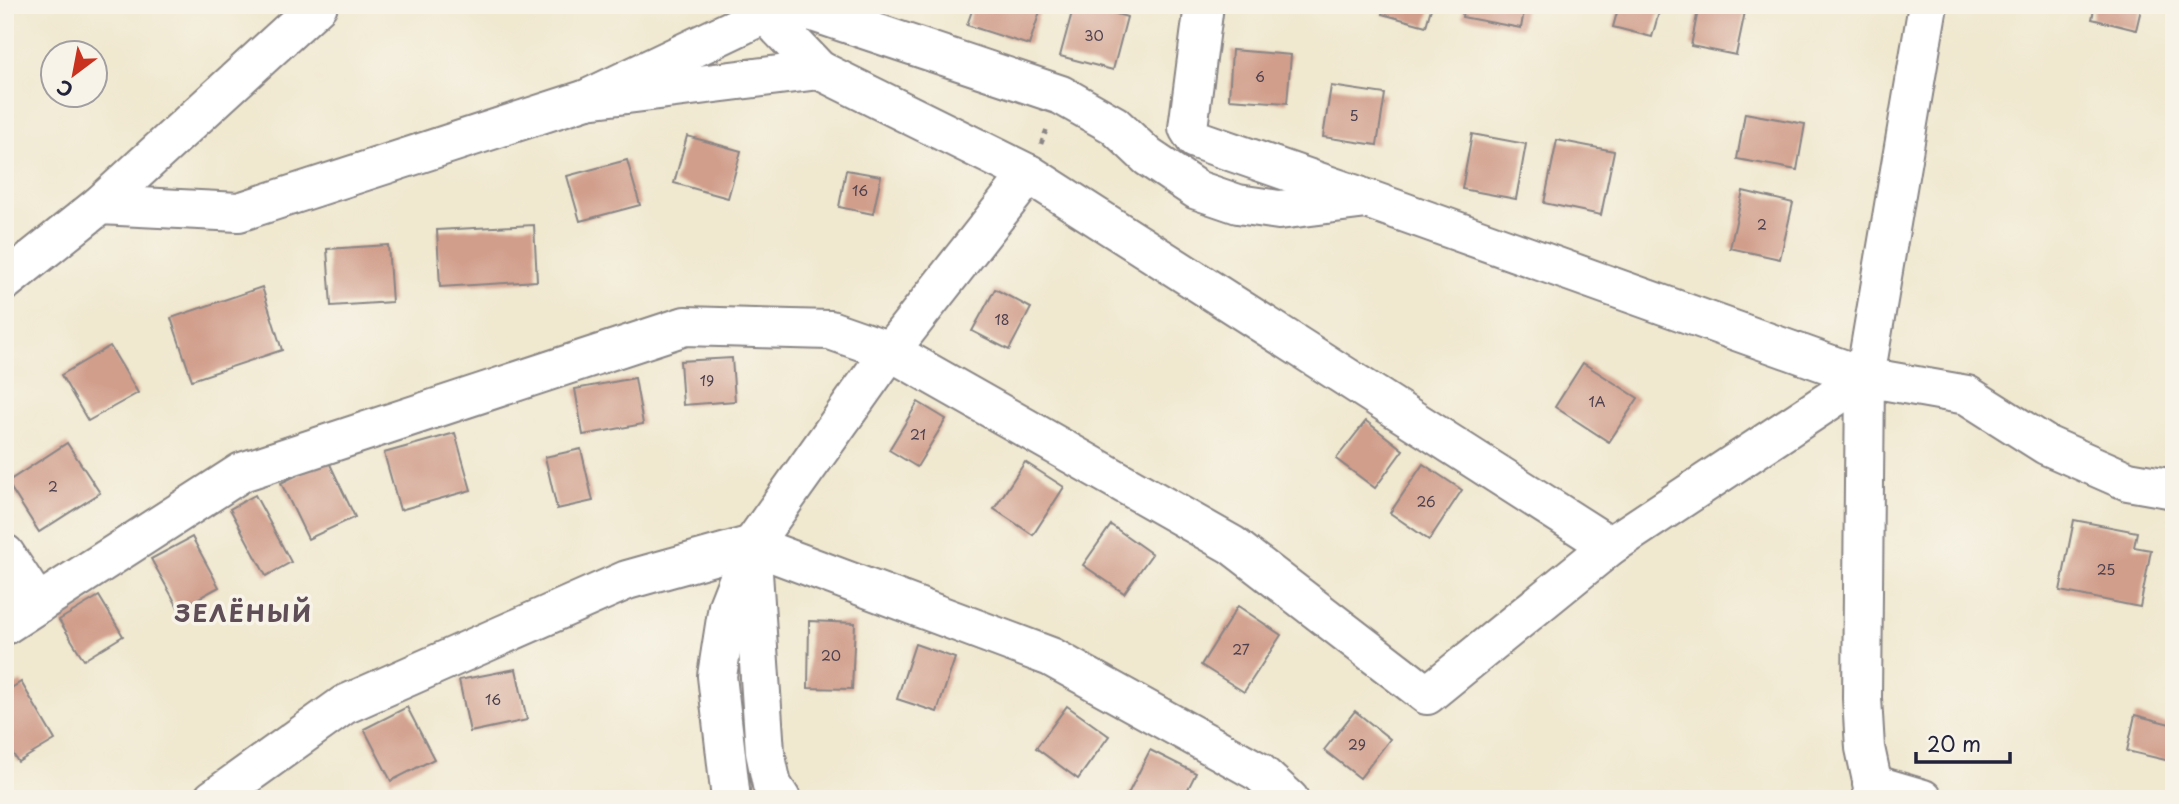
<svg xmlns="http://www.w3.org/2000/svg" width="2179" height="804" font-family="'Playpen Sans',sans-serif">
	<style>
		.building { fill: #d19e8b }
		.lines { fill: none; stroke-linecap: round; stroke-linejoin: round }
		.minor-casing { stroke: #898585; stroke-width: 42 }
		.path { stroke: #898585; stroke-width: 4.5; stroke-dasharray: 5 5; stroke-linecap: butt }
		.minor { stroke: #fff; stroke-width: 38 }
		.labels { text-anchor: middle; stroke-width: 7; stroke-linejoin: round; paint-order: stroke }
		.number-label { font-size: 14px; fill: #4e414f }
		.district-label { font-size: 24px; font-weight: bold; letter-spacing: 2px; fill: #5f4d57; stroke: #f7f3e8 }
	</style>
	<rect width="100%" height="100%" fill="#f7f3e8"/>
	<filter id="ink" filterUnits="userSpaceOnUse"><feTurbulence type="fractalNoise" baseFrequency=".0143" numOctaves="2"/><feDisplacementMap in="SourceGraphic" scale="14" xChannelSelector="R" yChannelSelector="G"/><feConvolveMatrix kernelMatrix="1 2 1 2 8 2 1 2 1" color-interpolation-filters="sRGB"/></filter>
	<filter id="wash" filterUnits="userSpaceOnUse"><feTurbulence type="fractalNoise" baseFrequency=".00686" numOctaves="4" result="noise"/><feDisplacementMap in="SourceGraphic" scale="28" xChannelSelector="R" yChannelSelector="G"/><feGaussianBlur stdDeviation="1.57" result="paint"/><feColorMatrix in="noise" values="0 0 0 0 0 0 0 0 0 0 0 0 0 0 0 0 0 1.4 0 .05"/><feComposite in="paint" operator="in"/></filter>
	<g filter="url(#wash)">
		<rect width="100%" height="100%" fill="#f0e8cf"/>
		<g id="blocks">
			<g class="building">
				<path d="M974 5H1042L1029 45 967 25Z"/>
				<path d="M1074 5H1087L1127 17 1113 70 1060 56Z"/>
				<path d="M1384 5H1432L1426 26 1382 14Z"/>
				<path d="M1464 5H1525L1521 28 1462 17Z"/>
				<path d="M1619 5H1661L1652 37 1613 27Z"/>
				<path d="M1699 5 1746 7 1736 55 1691 46Z"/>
				<path d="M2095 5H2142L2136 30 2092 19Z"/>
				<path d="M1232 50 1291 55 1287 103 1229 99Z"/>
				<path d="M1331 86 1385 94 1377 145 1323 137Z"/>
				<path d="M1745 113 1805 124 1797 170 1737 159Z"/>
				<path d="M1472 134 1526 144 1516 199 1462 189Z"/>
				<path d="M687 136 741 151 728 198 674 183Z"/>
				<path d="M1557 140 1614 151 1601 215 1544 203Z"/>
				<path d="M627 160 640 205 580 221 567 176Z"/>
				<path d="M846 170 881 176 873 214 839 207Z"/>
				<path d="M1743 191 1793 203 1780 259 1730 248Z"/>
				<path d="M534 225 537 281 440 287 437 230Z"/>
				<path d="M388 245 392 302 331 306 327 249Z"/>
				<path d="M262 287 282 350 192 380 171 318Z"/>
				<path d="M995 289 1031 308 1009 350 972 331Z"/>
				<path d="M110 346 138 393 88 421 61 375Z"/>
				<path d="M732 358 735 401 683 405 680 361Z"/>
				<path d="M1583 363 1638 398 1609 442 1555 407Z"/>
				<path d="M635 378 643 424 583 435 575 389Z"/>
				<path d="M918 402 946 419 917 467 889 450Z"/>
				<path d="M1366 421 1403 450 1375 488 1336 459Z"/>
				<path d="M455 433 471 490 400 510 384 453Z"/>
				<path d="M67 443 100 493 39 532 7 482Z"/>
				<path d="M581 449 593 501 557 509 545 457Z"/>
				<path d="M328 460 355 517 308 539 281 483Z"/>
				<path d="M1025 462 1064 487 1033 535 994 509Z"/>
				<path d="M1423 464 1462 490 1429 540 1390 513Z"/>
				<path d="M255 495 291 562 266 576 230 509Z"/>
				<path d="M2074 520 2137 532 2134 547 2151 550 2140 607 2060 591Z"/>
				<path d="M1111 525 1152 554 1124 593 1083 565Z"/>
				<path d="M192 537 219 587 179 609 151 559Z"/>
				<path d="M99 596 123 636 84 660 59 620Z"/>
				<path d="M1238 606 1281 635 1244 692 1201 665Z"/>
				<path d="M809 621 855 623 852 689 808 688Z"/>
				<path d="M915 644 955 658 937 712 897 699Z"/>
				<path d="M516 669 527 720 470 732 459 680Z"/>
				<path d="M21 682 55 740 18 762 5 741V692Z"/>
				<path d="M1067 706 1109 736 1078 779 1036 748Z"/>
				<path d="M407 707 434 759 391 781 364 729Z"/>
				<path d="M1355 711 1390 739 1360 778 1324 750Z"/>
				<path d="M2135 715 2174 725V762L2127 751Z"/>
				<path d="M1150 750 1196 773 1183 799 1126 798Z"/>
			</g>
		</g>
	</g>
	<g filter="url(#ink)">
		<use href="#blocks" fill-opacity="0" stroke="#898585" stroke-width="2"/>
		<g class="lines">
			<defs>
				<g id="minor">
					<path d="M757 5 819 70"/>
					<path d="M792 5 1061 95 1114 125 1148 157 1197 190 1238 204 1279 210 1367 199 1865 377 1967 395 2046 445 2128 481 2174 489"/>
					<path d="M1204 5 1188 128 1195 139 1359 196"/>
					<path d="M1029 174 1610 546"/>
					<path d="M100 205 318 5"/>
					<path d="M5 281 100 205 239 212 587 99 784 5"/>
					<path d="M5 554 38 604"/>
					<path d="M752 558 765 752 772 785 781 799"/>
					<path d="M5 625 242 472 685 326 830 330 890 351 1029 174 819 70 587 99"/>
					<path d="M1872 784 1923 799"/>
					<path d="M213 799 344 705 627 580 752 545 1051 657 1259 772 1289 799"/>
					<path d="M731 799 717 676 728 606 752 545 890 351 1232 545 1427 695 1610 546 1865 377"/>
					<path d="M1876 799 1865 748 1862 698 1865 377 1928 5"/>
				</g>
			</defs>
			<use href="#minor" class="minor-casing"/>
			<path class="path" d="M1041 144 1048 126"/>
			<use href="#minor" class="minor"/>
		</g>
	</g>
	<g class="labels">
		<g class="number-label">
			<text x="1094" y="41">30</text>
			<text x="1260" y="82">6</text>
			<text x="1354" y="121">5</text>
			<text x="860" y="196">16</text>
			<text x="1762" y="230">2</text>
			<text x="1002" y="325">18</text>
			<text x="707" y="386">19</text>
			<text x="1597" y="407">1А</text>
			<text x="918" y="440">21</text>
			<text x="53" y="492">2</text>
			<text x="1426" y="507">26</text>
			<text x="2106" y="575">25</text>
			<text x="1241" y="655">27</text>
			<text x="831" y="661">20</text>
			<text x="493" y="705">16</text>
			<text x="1357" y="750">29</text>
		</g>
		<g class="district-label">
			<text x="244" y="622">ЗЕЛЁНЫЙ</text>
		</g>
	</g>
	<rect width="2179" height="804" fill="none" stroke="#f7f3e8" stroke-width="28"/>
	<g transform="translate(74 74) rotate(212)"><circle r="33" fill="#f7f3e8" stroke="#a29fa3" stroke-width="2"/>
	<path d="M0-5L12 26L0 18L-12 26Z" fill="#c8321e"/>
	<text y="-10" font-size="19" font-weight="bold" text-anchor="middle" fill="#22223b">С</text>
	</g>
	<path d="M1916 752v10h94v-10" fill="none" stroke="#22223b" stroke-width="3.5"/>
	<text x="1927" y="752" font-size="21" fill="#22223b" stroke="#f7f3e8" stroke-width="5" paint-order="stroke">20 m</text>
</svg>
